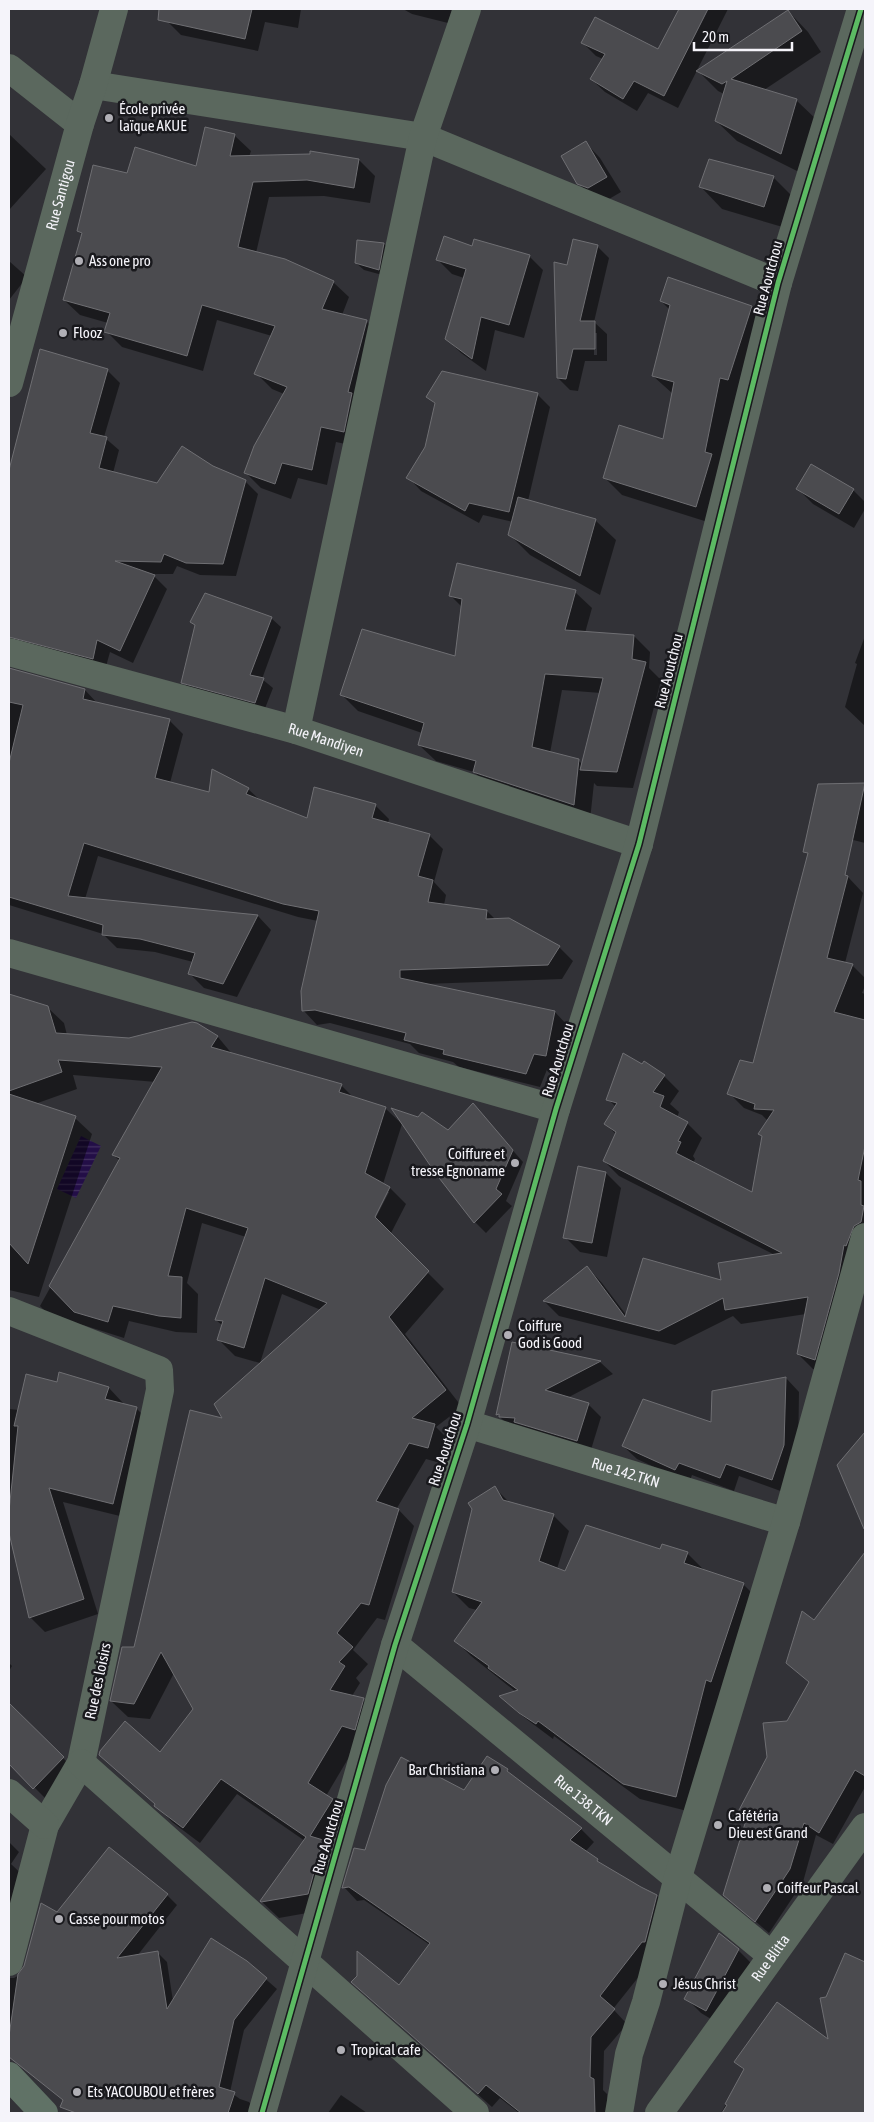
<svg xmlns="http://www.w3.org/2000/svg" width="874" height="2122" font-family="'Asap Condensed',sans-serif">
	<style>
		.water { fill: url(#water-rules) }
		.shadow { fill: #0007; fill-rule: evenodd }
		.building { fill: #4b4b4f; stroke: #6f6f73 }
		.lines { fill: none; stroke-linecap: round; stroke-linejoin: round }
		.minor { stroke: #5b685e; stroke-width: 28 }
		.major { stroke: #607266; stroke-width: 28 }
		.cycleway-casing { stroke: #19191d; stroke-width: 8 }
		.cycleway { stroke: #5cba63; stroke-width: 5 }
		.poi-dot { fill: #b1b0b6; stroke: #19191d; stroke-width: 2 }
		.labels { text-anchor: middle; stroke-width: 5; stroke-linejoin: round; paint-order: stroke }
		.poi-label { font-size: 15px; fill: #f5f4fa; stroke: #19191d; text-anchor: start }
		.street-label { font-size: 15px; fill: #f5f4fa; stroke: #19191d }
	</style>
	<defs>
		<pattern id="water-rules" width="6" height="5" patternUnits="userSpaceOnUse" patternTransform="scale(1.25)"><rect width="6" height="5" fill="#230e47"/><path d="M0 2.5h6" fill="none" stroke="#443262"/></pattern>
	</defs>
	<rect width="100%" height="100%" fill="#323237"/>
	<path class="water" d="M81 1136 101 1146 76 1198 57 1189Z"/>
	<g class="shadow">
		<path d="M171 9H301L298 28 265 22 258 51 181 35 168 22Z"/>
		<path d="M403 9H452L448 23 412 14Z"/>
		<path d="M680 9H728L678 108 648 93 637 111 605 92 591 79 603 59 596 56 583 43 659 51Z"/>
		<path d="M788 11 808 32 821 52 764 90 796 100 817 120 801 173 737 141 716 121 724 94 718 91 698 71Z"/>
		<path d="M206 129 235 136 251 151 249 157 311 155 312 152 359 160 375 176 370 203 324 196 269 197 256 253 333 282 349 297 342 315 366 321 382 337 360 447 336 442 327 485 298 478 291 499 261 488 245 472 284 394 272 389 256 373 272 336 217 320 203 371 122 347 106 331 108 323 80 315 64 300 83 236 78 231 128 175 197 168Z"/>
		<path d="M9 134 46 169 9 210Z"/>
		<path d="M586 143 600 158 621 192 604 202 594 198 578 183Z"/>
		<path d="M773 177 795 199 786 228 722 209 701 187Z"/>
		<path d="M384 244 391 251 386 276 364 270 356 263Z"/>
		<path d="M597 246 609 258 594 322 607 334V361H585L578 391 570 390 558 378 568 267ZM594 333H597V355H594Z"/>
		<path d="M473 247 529 256 543 270 524 338 495 330 486 371 461 353 447 339 464 278 452 274 438 260Z"/>
		<path d="M9 261 27 277 9 300Z"/>
		<path d="M661 301 751 307 768 324 714 524 622 495 604 477 664 441 673 394 653 376 670 310Z"/>
		<path d="M40 351 107 370 120 383 104 437 119 450 113 473 158 484 212 467 245 481 258 494 236 576 200 575 177 566 173 574H148L154 576 167 589 133 663 110 652 105 670 9 641V473Z"/>
		<path d="M537 394 550 407 528 501 595 520 616 540 600 595 530 555 510 535 513 522 483 515 479 523 421 491 408 477 426 448 436 405 428 397Z"/>
		<path d="M798 489 853 490 865 502V509L854 528 813 504Z"/>
		<path d="M575 592 592 608 585 633 634 636 650 652 649 668 661 680 633 788 597 786 594 783 590 820 491 788 474 772 436 761 419 745 422 733 358 711 341 694 456 657 462 607 451 596ZM562 690 601 693 582 764 578 760 550 753Z"/>
		<path d="M271 618 281 627 262 679 273 688 264 711 192 692 183 682 196 626 192 622Z"/>
		<path d="M865 636V726L845 707 857 664 855 663Z"/>
		<path d="M10 670 85 690 98 704 169 720 183 734 170 783 210 793 213 771 248 789 260 800 307 820 375 805 389 819 388 823 429 835 443 849 434 882 446 895 444 905 487 911 496 920 559 947 573 961 562 979 424 984 555 1012 568 1026 560 1069 548 1067 540 1087 459 1067 453 1062 419 1053 410 1044 330 1023 317 1025 304 1011 318 921 298 917 98 856 85 899 258 916 271 930 237 997 204 988 190 974 193 962 155 952 117 948 103 934 9 905V676Z"/>
		<path d="M865 784V843L826 833 819 785Z"/>
		<path d="M848 877 863 893 845 963 852 965 865 978V986L862 993 865 994V1250L830 1374 813 1369 798 1354 806 1314 741 1324 733 1316 675 1345 559 1316 544 1301 587 1267 602 1283 627 1316 722 1282 775 1255 619 1176 604 1161 617 1135 605 1124 616 1107 608 1099 664 1076 679 1091 670 1104 679 1112 677 1118 687 1123 702 1138 693 1156 695 1159 693 1163 753 1194 763 1137 760 1134 768 1121 762 1115 744 1108 729 1093 754 1065Z"/>
		<path d="M9 994 47 1007 64 1023 67 1035 129 1040 192 1023 218 1037 233 1055 341 1085 354 1098 385 1108 402 1124 383 1184 390 1188 406 1204 390 1235 444 1289 405 1334 462 1407 436 1427 451 1442 444 1464 426 1459 397 1508 414 1526 385 1620 377 1618 353 1650 368 1664 356 1678 360 1683 352 1696 363 1699 379 1715 358 1742 326 1796 348 1816 324 1910 279 1918 261 1901 305 1841 237 1794 200 1843 172 1822 156 1805 100 1755 161 1754 195 1709 174 1673 150 1719 128 1717 111 1701 135 1648 225 1420 321 1310 282 1294 260 1363 235 1356 218 1339 223 1326 216 1320 246 1237 202 1223 187 1283 198 1294 197 1333 176 1332 129 1321 124 1338 83 1325 56 1322 40 1306 120 1161 113 1155 156 1082 73 1075 77 1089 35 1104 75 1118 92 1134 39 1297 9 1290ZM387 1192H389L373 1223 371 1222Z"/>
		<path d="M473 1105 523 1162 506 1201 512 1206 486 1233 475 1222 449 1132Z"/>
		<path d="M606 1173 621 1188 607 1257 580 1252 565 1237Z"/>
		<path d="M513 1344 600 1362 613 1374 567 1398 588 1404 601 1417 590 1453 510 1427 498 1415Z"/>
		<path d="M60 1373 109 1388 123 1403V1405L136 1408 151 1423 128 1518 63 1502 98 1614 45 1632 30 1617 9 1528V1409L19 1410 57 1383Z"/>
		<path d="M786 1378 799 1392 798 1459 786 1493 739 1476 734 1491 692 1475 689 1483 637 1459 623 1446 712 1424Z"/>
		<path d="M865 1434V1528L839 1465Z"/>
		<path d="M495 1488 510 1503 553 1515 569 1531 557 1569 565 1572 661 1550 687 1553 703 1569 702 1571 743 1584 759 1600 691 1812 640 1799 554 1736 553 1739 517 1712 502 1697 516 1692 471 1656 456 1641 477 1610 469 1608 453 1592Z"/>
		<path d="M865 1558V1787L833 1844 816 1835 803 1882 769 1933 725 1895 747 1819 740 1812 810 1683 787 1663 814 1622 861 1560Z"/>
		<path d="M9 1663 12 1666 9 1671Z"/>
		<path d="M9 1704 78 1773 49 1802 9 1762Z"/>
		<path d="M507 1770 516 1780 581 1829 594 1842 585 1852 604 1866 657 1896 670 1909 656 1955 613 2009 627 2024 604 2051 603 2090 607 2094V2113H519L500 2098 492 2107 367 1996 399 1987 430 1945 364 1900 357 1901 344 1887 365 1852 464 1792Z"/>
		<path d="M9 1842 19 1852 11 1864 30 1882 9 1948Z"/>
		<path d="M167 1895 177 1905 137 1956 157 1952 167 1962 173 2001 246 1962 277 1989 244 2030 230 2092 240 2099 249 2102 258 2113H85L91 2104 80 2113 9 2056 10 2035 9 2034V1978H14L21 1974 57 1913Z"/>
		<path d="M738 1950 753 1965 721 2025 701 2013 686 1998Z"/>
		<path d="M846 1955 865 1963V2113H721L745 2071 736 2062 829 2041 827 1998Z"/>
		<path d="M341 2095 367 2113H328Z"/>
	</g>
	<g class="building">
		<path d="M159 9H252L245 39 158 20Z"/>
		<path d="M679 9H708L664 96 634 81 623 99 590 79 605 54 581 43 595 17 658 49Z"/>
		<path d="M788 10 802 31 731 79 797 99 781 154 715 121 727 81 722 84 696 71Z"/>
		<path d="M205 127 235 134 230 156 310 154V151L359 159 354 188 307 180 253 182 238 247 285 259 334 281 322 309 367 320 348 392 352 393 344 432 321 427 312 470 282 463 275 484 244 473 254 446 287 387 254 374 275 326 202 305 187 356 104 332 110 313 63 300 82 233 77 231 93 165 127 173 135 147 196 166Z"/>
		<path d="M586 141 607 177 588 188 577 184 561 156Z"/>
		<path d="M709 159 774 176 764 207 699 187Z"/>
		<path d="M444 236 472 246 474 239 530 255 509 325 481 317 472 359 445 339 466 269 436 260Z"/>
		<path d="M573 239 598 245 580 321H595V349H573L566 379 557 378 554 262 567 265Z"/>
		<path d="M357 240 384 243 379 270 355 263Z"/>
		<path d="M668 277 752 306 728 380 720 378 705 452 712 454 696 507 603 478 619 425 663 439 674 382 652 376 670 305 660 301Z"/>
		<path d="M40 349 108 369 90 433 107 437 99 468 157 483 182 446 213 466 246 480 223 564 186 563 164 554 161 562 115 561 155 575 120 651 97 640 93 659 9 637V470Z"/>
		<path d="M442 371 538 393 509 512 469 503 465 511 406 478 425 447 435 403 426 397Z"/>
		<path d="M811 464 854 489 839 514 796 489Z"/>
		<path d="M518 497 596 519 580 576 508 535Z"/>
		<path d="M457 563 576 590 565 630 634 635 632 659 646 662 617 772 580 770 603 678 545 674 532 747 579 759 574 805 473 772 476 761 418 745 424 723 340 695 362 629 455 656 462 599 449 596Z"/>
		<path d="M205 593 272 617 250 675 264 678 255 703 181 683 195 625 190 622Z"/>
		<path d="M9 668 85 689 83 699 170 719 155 778 209 792 212 769 249 788 246 794 307 818 314 787 376 804 372 818 430 834 418 876 433 880 428 902 487 910 486 919 509 918 560 946 548 965 400 970V978L555 1011 546 1056 534 1054 526 1074 443 1054 444 1050 404 1040 406 1033 315 1010 302 1011 301 991 319 911 283 904 84 843 68 896 258 915 223 984 188 974 195 953 140 939 102 935 103 925 9 897V763L23 705 9 702Z"/>
		<path d="M865 783 845 875 848 876 827 958 853 964 834 1012 865 1020V1146L858 1180 861 1181V1205L864 1206 861 1222 854 1226 846 1246 844 1245 839 1273 815 1360 797 1354 808 1297 725 1310 723 1298 659 1331 543 1301 587 1266 625 1317 643 1258 721 1280 718 1263 782 1253 603 1161 616 1132 604 1124 617 1103 606 1100 623 1053 642 1064 644 1061 665 1075 653 1092 664 1096 660 1107 688 1122 678 1141 681 1142 676 1153 752 1192 762 1136 758 1134 774 1110 754 1109 755 1104 727 1094 740 1060 753 1063 808 853 803 852 818 784Z"/>
		<path d="M9 994 48 1006 56 1033 129 1038 192 1022 197 1023 218 1036 211 1047 342 1084 339 1092 386 1107 365 1173 390 1187 375 1217 429 1271 389 1317 446 1390 412 1418 435 1424 428 1448 409 1443 376 1501 399 1509 369 1605 361 1603 337 1633 353 1647 339 1662 345 1666 330 1690 364 1698 355 1730 342 1726 308 1783 333 1799 310 1836 323 1840 308 1894 261 1902 260 1901 306 1837 221 1779 183 1828 154 1806 155 1804 99 1755 100 1751 125 1721 160 1752 193 1709 161 1652 134 1704 110 1701 122 1647H134L190 1410 222 1418 214 1404 327 1303 265 1278 244 1348 217 1340 223 1321 215 1320 248 1228 186 1208 168 1276 182 1277 181 1318 159 1316 113 1306 108 1322 74 1312 49 1286 120 1158 112 1155 162 1067 58 1060 62 1072 9 1091Z"/>
		<path d="M9 1094 76 1116 28 1264 9 1243Z"/>
		<path d="M473 1103 513 1150 496 1189 502 1194 474 1223 436 1174 391 1108 418 1117 422 1112 448 1130Z"/>
		<path d="M578 1166 606 1172 592 1243 563 1238Z"/>
		<path d="M512 1342 601 1361 545 1390 589 1403 577 1441 514 1422 515 1418 499 1417V1414L496 1415Z"/>
		<path d="M59 1372 109 1387 105 1399 137 1407 113 1504 49 1488 84 1599 29 1618 9 1533V1511L18 1426H14L26 1374 57 1382Z"/>
		<path d="M786 1377 784 1445 772 1480 726 1464 720 1478 679 1463 675 1470 622 1446 643 1399 711 1422 712 1391Z"/>
		<path d="M865 1432V1529H864L837 1465Z"/>
		<path d="M495 1486 503 1500 554 1514 539 1561 565 1571 586 1525 660 1549 662 1544 688 1552 684 1563 744 1583 711 1682 706 1680 676 1797 623 1784 538 1721 536 1724 519 1713 499 1696 518 1690 488 1668 489 1666 454 1641 482 1602 452 1592 472 1509 468 1503Z"/>
		<path d="M865 1552V1776L855 1770 819 1833 804 1823 790 1869 755 1922 723 1895 747 1817 738 1812 767 1757 763 1723 787 1721 809 1682 786 1663 802 1611 814 1620Z"/>
		<path d="M9 1703 64 1757 33 1789 9 1764Z"/>
		<path d="M487 1756 508 1769 507 1771 582 1828 570 1840 598 1859 597 1861 641 1887 657 1895 645 1942H642L600 1996 615 2009 591 2037 590 2077 594 2079 595 2113H521L486 2085 478 2094 351 1982 357 1976V1951L399 1985 430 1943 349 1887 342 1888 354 1848 365 1850 386 1785 401 1757 464 1790Z"/>
		<path d="M109 1847 168 1894 117 1958 158 1951 167 2009 211 1938 247 1961 267 1978 234 2020 219 2087 235 2092 228 2113H76L60 2107 63 2100 9 2057V2036L18 1974 24 1966 41 1903 57 1912Z"/>
		<path d="M719 1933 739 1949 706 2011 684 1999Z"/>
		<path d="M845 1953 865 1962V2113H722L727 2105 725 2104 744 2069 734 2062 777 2002 828 2039 820 1998 826 1997Z"/>
	</g>
	<g class="lines">
		<g class="minor">
			<path d="M9 68 80 124"/>
			<path d="M93 85 423 137 778 283"/>
			<path id="s1" d="M9 383 80 124 93 85 114 9"/>
			<path id="s2" d="M9 652 296 730 639 844"/>
			<path d="M296 730 423 137 467 9"/>
			<path d="M9 953 556 1109"/>
			<path d="M9 1311 159 1370 160 1390 81 1763 45 1825 9 1962"/>
			<path id="s3" d="M467 1424 786 1522"/>
			<path id="s4" d="M395 1645 771 1955"/>
			<path d="M81 1763 475 2113"/>
			<path d="M9 1793 45 1825"/>
			<path d="M262 2113 395 1645 467 1424 556 1109 639 844 778 283 861 9"/>
			<path d="M619 2113 629 2054 646 2002 678 1877 786 1522 865 1237"/>
			<path id="s5" d="M659 2113 865 1827"/>
		</g>
		<path class="major" d="M9 2076 44 2113"/>
		<defs>
			<path id="cycleway" d="M262 2113 395 1645 467 1424 556 1109 639 844 778 283 861 9"/>
		</defs>
		<use href="#cycleway" class="cycleway-casing"/>
		<use href="#cycleway" class="cycleway"/>
	</g>
	<g class="poi-dot">
		<circle cx="109" cy="118" r="5"/>
		<circle cx="79" cy="261" r="5"/>
		<circle cx="63" cy="333" r="5"/>
		<circle cx="515" cy="1163" r="5"/>
		<circle cx="508" cy="1335" r="5"/>
		<circle cx="495" cy="1770" r="5"/>
		<circle cx="718" cy="1825" r="5"/>
		<circle cx="767" cy="1888" r="5"/>
		<circle cx="59" cy="1919" r="5"/>
		<circle cx="663" cy="1984" r="5"/>
		<circle cx="341" cy="2050" r="5"/>
		<circle cx="77" cy="2092" r="5"/>
	</g>
	<g class="labels">
		<g class="poi-label">
			<text x="119" y="114">École privée<tspan x="119" dy="17">laïque AKUE</tspan></text>
			<text x="89" y="266">Ass one pro</text>
			<text x="73" y="338">Flooz</text>
			<text x="505" y="1159" text-anchor="end">Coiffure et<tspan x="505" dy="17">tresse Egnoname</tspan></text>
			<text x="518" y="1331">Coiffure<tspan x="518" dy="17">God is Good</tspan></text>
			<text x="485" y="1775" text-anchor="end">Bar Christiana</text>
			<text x="728" y="1821">Cafétéria<tspan x="728" dy="17">Dieu est Grand</tspan></text>
			<text x="777" y="1893">Coiffeur Pascal</text>
			<text x="69" y="1924">Casse pour motos</text>
			<text x="673" y="1989">Jésus Christ</text>
			<text x="351" y="2055">Tropical cafe</text>
			<text x="87" y="2097">Ets YACOUBOU et frères</text>
		</g>
		<g class="street-label">
			<text dy="5" stroke="none"><textPath href="#s1" startOffset="195">Rue Santigou</textPath></text>
			<text transform="translate(768 278) rotate(-75)" y="5">Rue Aoutchou</text>
			<text transform="translate(669 671) rotate(-76)" y="5">Rue Aoutchou</text>
			<text dy="5" stroke="none"><textPath href="#s2" startOffset="329">Rue Mandiyen</textPath></text>
			<text transform="translate(558 1060) rotate(-73)" y="5">Rue Aoutchou</text>
			<text transform="translate(445 1449) rotate(-72)" y="5">Rue Aoutchou</text>
			<text dy="5" stroke="none"><textPath href="#s3" startOffset="166">Rue 142.TKN</textPath></text>
			<text transform="translate(98 1681) rotate(-78)" y="5">Rue des loisirs</text>
			<text dy="5" stroke="none"><textPath href="#s4" startOffset="244">Rue 138.TKN</textPath></text>
			<text transform="translate(328 1837) rotate(-74)" y="5">Rue Aoutchou</text>
			<text dy="5" stroke="none"><textPath href="#s5" startOffset="191">Rue Blitta</textPath></text>
		</g>
	</g>
	<rect width="874" height="2122" fill="none" stroke="#f5f4fa" stroke-width="20"/>
	<path d="M694 42v8h98v-8" fill="none" stroke="#f5f4fa" stroke-width="2.5"/>
	<text x="702" y="42" font-size="15" fill="#f5f4fa" stroke="#19191d" stroke-width="4" paint-order="stroke">20 m</text>
</svg>
